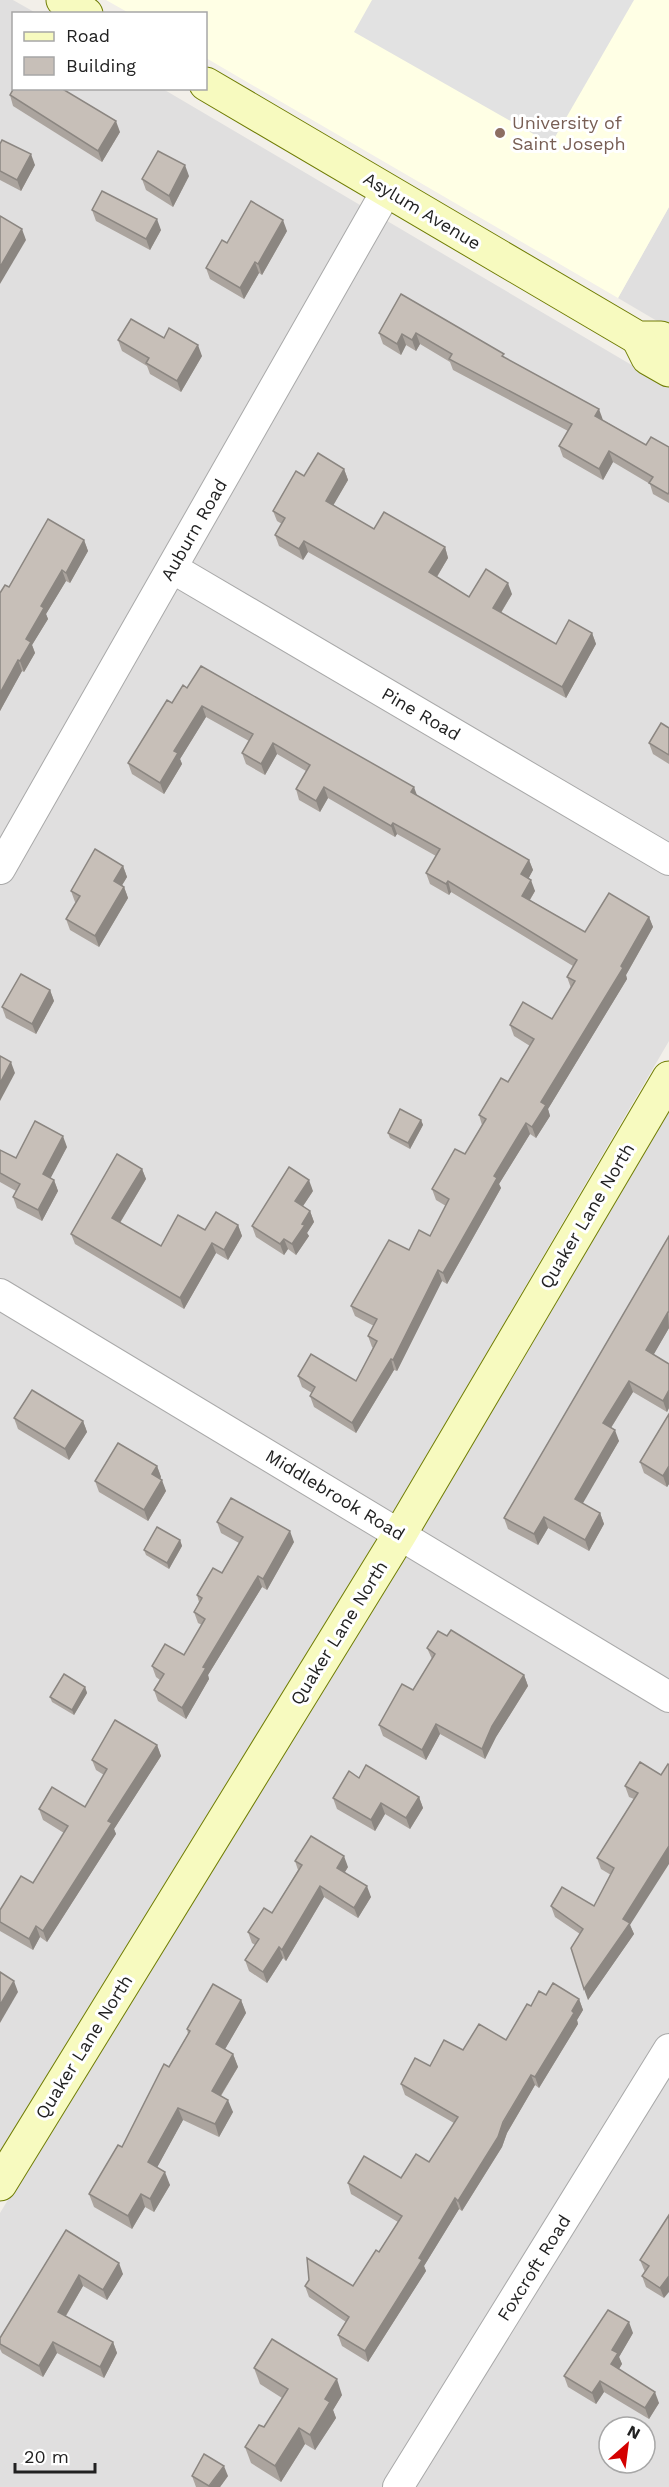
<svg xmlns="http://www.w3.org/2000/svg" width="669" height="2487" font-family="'Work Sans',sans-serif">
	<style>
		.residential { fill: #e0dfdf; fill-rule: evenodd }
		.education { fill: #ffffe5 }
		.parking { fill: #e2e2e2 }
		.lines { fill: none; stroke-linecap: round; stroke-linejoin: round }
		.street-casing { stroke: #a9a9a9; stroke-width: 32 }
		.secondary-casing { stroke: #707d05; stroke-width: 35 }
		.street { stroke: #fff; stroke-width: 30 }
		.secondary { stroke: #f7fabf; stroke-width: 33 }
		.wall { fill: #aba49e }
		.shaded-wall { fill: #8b8681 }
		.building { fill: #c7bfb8; stroke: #8b8681; stroke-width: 1.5 }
		.education-dot { fill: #8d6e63; stroke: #fff; stroke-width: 2 }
		.labels { text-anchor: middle; stroke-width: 6; stroke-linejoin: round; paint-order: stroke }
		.education-label { font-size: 18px; fill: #785e54; stroke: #fff; text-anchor: start }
		.street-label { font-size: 18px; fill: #222; stroke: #fff }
	</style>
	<rect width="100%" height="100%" fill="#f2efe9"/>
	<g class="residential">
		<path d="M0 0H13L36 13 14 14V88L163 89 669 387V1041L367 1557 0 2153Z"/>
		<path d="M669 207V328L618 298Z"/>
		<path d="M669 1107V2487H0V2213ZM609 2427H645V2463H609Z"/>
	</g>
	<path class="education" d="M106 0H669V207L618 298 206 58V14L129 13Z"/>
	<path class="parking" d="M372 0H634L551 144 354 32Z"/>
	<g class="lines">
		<defs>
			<g id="street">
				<path d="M172 568 669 860"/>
				<path d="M0 869 387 190"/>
				<path d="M0 1294 669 1697"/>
				<path d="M398 2487 669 2049"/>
			</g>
			<g id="secondary">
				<path d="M63 0 86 14"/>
				<path d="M206 84 638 338H661L669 342"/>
				<path d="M638 338 648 358 669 370"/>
				<path d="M0 2184 400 1534 669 1078"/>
			</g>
		</defs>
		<use href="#street" class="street-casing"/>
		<use href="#secondary" class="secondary-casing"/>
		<use href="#street" class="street"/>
		<use href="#secondary" class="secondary"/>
	</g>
	<g class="wall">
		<path d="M10 95 120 132 102 162 13 106Z"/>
		<path d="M0 144 35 165 21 191 0 180Z"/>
		<path d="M189 176 173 207 146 190 142 179Z"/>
		<path d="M92 210 161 230 150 250 96 221Z"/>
		<path d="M287 231 262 275 259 273 244 299 210 279 206 268 227 243Z"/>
		<path d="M401 294 505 358 603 420 646 445 669 447V503L653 494 650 484 613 462 603 480 563 457 559 446 568 431 453 370 450 362 420 344 416 351 406 345 401 355 383 344 379 333Z"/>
		<path d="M164 338 202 356 181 392 150 374 147 366 122 351 118 340Z"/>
		<path d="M344 469 348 480 333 505 374 529 445 547 448 558 437 577 469 597 512 594 501 613 556 644 592 633 596 644 566 698 308 552 303 560 279 546 275 535 282 524 277 521 273 511 304 476Z"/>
		<path d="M84 540 88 551 70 583 66 581 46 614 48 619 32 645 35 653 24 672 22 671 0 711V593Z"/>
		<path d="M187 688 417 796 529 860 533 870 528 879 535 891 530 900 585 932 649 917 653 927 626 975 627 979 548 1109 550 1116 536 1138 530 1134 499 1184 501 1188 447 1284 442 1281 397 1371 394 1370 356 1433 314 1407 310 1396 312 1393 302 1387 298 1376 356 1381 373 1348 372 1347 368 1336 374 1326 355 1316 351 1306 409 1250 430 1236 446 1206 436 1200 432 1189 465 1154 482 1125 479 1115 508 1082 530 1046 514 1036 510 1025 552 1019 571 988 567 977 573 966 451 892 449 895 430 884 426 873 436 856 397 834 395 837 328 798 320 812 299 800 296 789 306 771 277 754 265 775 246 764 242 753 249 741 206 717 180 759 182 764 164 794 132 774 128 763 172 703Z"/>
		<path d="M669 728V764L653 754 649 743Z"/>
		<path d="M123 866 127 877 122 885 124 887 128 898 99 947 70 930 66 919 76 902H75L71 891Z"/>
		<path d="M50 990 54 1001 36 1034 6 1018 2 1007Z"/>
		<path d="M421 1120 423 1125 410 1149 390 1138 388 1133Z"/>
		<path d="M67 1147 50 1178 54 1180 58 1191 42 1221 17 1208 13 1197 16 1191 0 1182V1150L16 1158Z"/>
		<path d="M142 1169 146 1179 120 1223 161 1246 205 1230 238 1225 242 1236 228 1260 216 1253 184 1309 75 1244 71 1234Z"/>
		<path d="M313 1191 303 1206 310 1211 314 1222 307 1233 309 1236 296 1255 288 1249 284 1255 256 1237 252 1226Z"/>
		<path d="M669 1236V1328L653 1355 669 1364V1408L667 1412 633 1392 611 1428 619 1441 582 1503 600 1513 604 1524 589 1551 548 1528 538 1545 508 1529 504 1518Z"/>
		<path d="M669 1414V1484L667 1487 644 1473 640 1462Z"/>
		<path d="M14 1418 83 1421 87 1432 69 1460 18 1429Z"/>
		<path d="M157 1466 161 1477 160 1479 166 1491 148 1521 99 1492 95 1481Z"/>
		<path d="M217 1522 294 1542 267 1590 262 1587 208 1675 209 1679 186 1719 158 1701 154 1690 160 1680 156 1677 152 1666 184 1655 202 1625 198 1623 194 1612 199 1602 197 1595 222 1573 239 1543 221 1533Z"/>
		<path d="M180 1540 182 1546 169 1569 146 1555 144 1550Z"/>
		<path d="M447 1636 524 1675 528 1686 496 1737 485 1759 440 1734 426 1760 383 1736 379 1725 413 1690 432 1659 427 1648Z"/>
		<path d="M85 1687 87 1693 74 1715 52 1702 50 1697Z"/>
		<path d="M157 1745 161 1756 114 1829 116 1834 47 1942 40 1937 33 1950 0 1931V1910L33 1883 64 1833 43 1820 39 1809 85 1807 104 1775 96 1770 92 1760Z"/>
		<path d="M640 1762 630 1925 634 1934 588 2000 580 1934 555 1917 551 1906H594L611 1875 601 1869 597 1858 634 1799 629 1797 625 1786Z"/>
		<path d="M359 1778 419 1797 423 1808 410 1829 385 1814 375 1831 337 1809 333 1798Z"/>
		<path d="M295 1861 348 1867 345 1872 371 1897 358 1918 324 1897 286 1961 283 1958 267 1983 249 1971 245 1960 255 1945 252 1943 248 1932 272 1913 298 1870Z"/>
		<path d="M546 1995 579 1999 583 2010 577 2020 578 2024 539 2088 535 2085 507 2133 502 2147 462 2211 459 2209 424 2266 426 2271 368 2362 342 2346 338 2335 346 2322 309 2297 305 2286H353L379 2252 398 2222 351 2194 348 2183 401 2178 429 2162 454 2123 405 2095 401 2084 430 2066 463 2050 506 2040 531 2006Z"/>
		<path d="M241 2000 246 2013 225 2049 233 2054 238 2067 221 2096 233 2112 219 2137 183 2120 157 2167 170 2185 154 2212 145 2207 132 2229 94 2207 89 2194 122 2147 188 2034 187 2029Z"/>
		<path d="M669 2215 664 2298 646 2287 642 2276 645 2272 640 2260Z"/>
		<path d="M66 2230 123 2274 107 2300 83 2286 66 2316 113 2342 117 2353 104 2378 57 2353 43 2377 2 2353 0 2349V2338Z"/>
		<path d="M633 2333 619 2357 622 2364 619 2369 659 2403 649 2419 604 2392 596 2404 568 2387 564 2376Z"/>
		<path d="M254 2368 342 2395 333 2410 336 2418 315 2450 305 2444 281 2482 251 2463 245 2447 264 2427 282 2398 260 2384Z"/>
		<path d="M192 2476H228L220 2487H196Z"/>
	</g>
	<g class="shaded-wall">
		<path d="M116 121 120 132 102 162 98 151Z"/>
		<path d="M31 154 35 165 21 191 17 180Z"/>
		<path d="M185 165 189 176 173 207 169 196Z"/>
		<path d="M157 219 161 230 150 250 146 239Z"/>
		<path d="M283 220 287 231 262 275 258 264Z"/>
		<path d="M22 229 26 240 0 284V267Z"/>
		<path d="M255 262 259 273 244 299 240 288Z"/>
		<path d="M416 333 420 344 416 351 412 340Z"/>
		<path d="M402 334 406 345 401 355 397 344Z"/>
		<path d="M198 345 202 356 181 392 177 381Z"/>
		<path d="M599 409 603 420 595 416Z"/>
		<path d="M609 451 613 462 603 480 599 469Z"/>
		<path d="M344 469 348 480 330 511 326 501Z"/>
		<path d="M84 540 88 551 70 583 66 573Z"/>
		<path d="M304 541 308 552 303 560 299 549Z"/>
		<path d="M445 547 448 558 433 583 429 572Z"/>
		<path d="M62 570 66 581 46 614 48 619 32 645 35 653 24 672 20 661 26 639 41 606Z"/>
		<path d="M508 583 512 594 497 619 493 608Z"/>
		<path d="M592 633 596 644 566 698 562 687Z"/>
		<path d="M18 660 22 671 0 711V693Z"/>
		<path d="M202 706 206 717 180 759 182 764 164 794 160 783 174 751Z"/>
		<path d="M273 743 277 754 265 775 261 764Z"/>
		<path d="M324 787 328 798 320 812 316 801Z"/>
		<path d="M414 787 418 798 411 792Z"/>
		<path d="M393 823 397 834 395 837 391 826Z"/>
		<path d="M529 860 533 870 525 885 521 874Z"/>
		<path d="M123 866 127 877 118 892 114 881Z"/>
		<path d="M531 880 535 891 526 906 522 896Z"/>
		<path d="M448 881 451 892 449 895 446 884Z"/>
		<path d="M124 887 128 898 99 947 95 936Z"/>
		<path d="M649 917 653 927 626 975 627 979 548 1109 550 1116 536 1138 532 1127 541 1102Z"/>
		<path d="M50 990 54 1001 36 1034 32 1024Z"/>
		<path d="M11 1062 15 1073 0 1101V1083Z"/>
		<path d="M421 1120 423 1125 410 1149 408 1143Z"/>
		<path d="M526 1123 530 1134 499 1184 501 1188 447 1284 443 1273 494 1176Z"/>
		<path d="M63 1136 67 1147 47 1185 43 1174Z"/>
		<path d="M142 1169 146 1179 116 1229 112 1218Z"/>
		<path d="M54 1180 58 1191 42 1221 38 1210Z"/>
		<path d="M309 1180 313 1191 299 1212 295 1201Z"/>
		<path d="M310 1211 314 1222 307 1233 309 1236 296 1255 292 1244 302 1224Z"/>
		<path d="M238 1225 242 1236 228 1260 224 1250Z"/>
		<path d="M284 1239 288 1249 284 1255 280 1244Z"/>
		<path d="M212 1243 216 1253 184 1309 180 1298Z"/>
		<path d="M438 1270 442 1281 397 1371 393 1360Z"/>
		<path d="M668 1312 669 1328 650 1361 646 1350Z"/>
		<path d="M391 1359 394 1370 356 1433 352 1423Z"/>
		<path d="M629 1381 633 1392 607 1434 603 1423Z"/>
		<path d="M669 1390V1408L667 1412 663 1401Z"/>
		<path d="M83 1421 87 1432 69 1460 65 1449Z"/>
		<path d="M615 1430 619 1441 579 1510 575 1499Z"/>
		<path d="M157 1466 161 1477 156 1485 152 1474Z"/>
		<path d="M669 1466V1484L667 1487 663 1476Z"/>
		<path d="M162 1480 166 1491 148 1521 144 1510Z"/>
		<path d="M600 1513 604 1524 589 1551 585 1540Z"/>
		<path d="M544 1517 548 1528 538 1545 534 1534Z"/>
		<path d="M290 1531 294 1542 267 1590 263 1579Z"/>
		<path d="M180 1540 182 1546 169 1569 167 1563Z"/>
		<path d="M258 1576 262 1587 208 1675 209 1679 186 1719 182 1708 203 1667Z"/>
		<path d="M524 1675 528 1686 496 1737 485 1759 482 1749 492 1726Z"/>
		<path d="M85 1687 87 1693 74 1715 72 1710Z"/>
		<path d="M436 1724 440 1734 426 1760 422 1750Z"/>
		<path d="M157 1745 161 1756 114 1829 116 1834 47 1942 43 1931 108 1821Z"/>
		<path d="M419 1797 423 1808 410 1829 406 1818Z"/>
		<path d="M381 1803 385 1814 375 1831 371 1820Z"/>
		<path d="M669 1846V1864L630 1925 634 1934 588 2000 584 1989 623 1919Z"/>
		<path d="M344 1856 348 1867 341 1878 337 1868Z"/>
		<path d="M320 1886 324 1897 286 1961 282 1950Z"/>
		<path d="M367 1886 371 1897 358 1918 354 1908Z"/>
		<path d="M36 1926 40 1937 33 1950 29 1939Z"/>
		<path d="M279 1947 283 1958 267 1983 263 1972Z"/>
		<path d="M14 1981 18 1992 0 2023V2005Z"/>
		<path d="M579 1999 583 2010 577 2020 578 2024 539 2088 535 2077Z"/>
		<path d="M241 2000 246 2013 221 2056 216 2044Z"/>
		<path d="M233 2054 238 2067 216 2103 212 2091Z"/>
		<path d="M531 2075 535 2085 507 2133 502 2147 462 2211 458 2201Z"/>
		<path d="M228 2100 233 2112 219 2137 215 2124Z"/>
		<path d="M178 2108 183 2120 153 2175 148 2162Z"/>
		<path d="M165 2172 170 2185 154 2212 150 2199Z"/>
		<path d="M141 2194 145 2207 132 2229 128 2216Z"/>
		<path d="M455 2198 459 2209 424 2266 426 2271 368 2362 365 2351 419 2258Z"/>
		<path d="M119 2263 123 2274 107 2300 103 2290Z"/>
		<path d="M79 2275 83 2286 62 2322 58 2312Z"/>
		<path d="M669 2276V2292L664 2298 660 2288Z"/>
		<path d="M629 2322 633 2333 619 2357 622 2364 615 2375 611 2364 612 2350Z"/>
		<path d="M53 2342 57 2353 43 2377 39 2366Z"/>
		<path d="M113 2342 117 2353 104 2378 100 2367Z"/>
		<path d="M337 2379 342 2395 333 2410 336 2418 315 2450 310 2435 325 2399Z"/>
		<path d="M600 2381 604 2392 596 2404 592 2393Z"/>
		<path d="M655 2392 659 2403 649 2419 645 2408Z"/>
		<path d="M299 2428 305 2444 281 2482 275 2466Z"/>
		<path d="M224 2466 228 2476 220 2487H209Z"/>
	</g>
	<g class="building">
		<path d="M14 88H61L116 121 98 151 10 95Z"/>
		<path d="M2 140 31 154 17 180 0 171V144Z"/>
		<path d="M158 151 185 165 169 196 142 179Z"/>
		<path d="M102 191 157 219 146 239 92 210Z"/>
		<path d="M251 201 283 220 258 264 255 262 240 288 206 268 222 240 227 243Z"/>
		<path d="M0 216 22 229 0 267Z"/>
		<path d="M401 294 504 354 502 356 599 409 595 416 646 445 651 437 669 447V492L668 494 649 483 653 477 609 451 599 469 559 446 572 424 449 359 452 354 416 333 412 340 402 334 397 344 379 333Z"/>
		<path d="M131 319 164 338 169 328 198 345 177 381 146 363 149 358 118 340Z"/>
		<path d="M318 453 344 469 326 501 374 529 384 512 445 547 429 572 469 597 486 569 508 583 493 608 556 644 569 620 592 633 562 687 304 541 299 549 275 535 285 518 273 511 296 471 304 476Z"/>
		<path d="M48 519 84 540 66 573 62 570 41 606 44 608 26 639 31 642 20 661 18 660 0 693V593L5 585 9 587Z"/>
		<path d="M201 666 414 787 411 792 529 860 521 874 531 880 522 896 585 932 609 893 649 917 621 966 623 968 541 1102 546 1105 532 1127 526 1123 494 1176 497 1178 443 1273 438 1270 393 1360 391 1359 352 1423 310 1396 315 1387 298 1376 311 1354 356 1381 377 1341 368 1336 377 1319 351 1306 389 1240 409 1250 419 1230 430 1236 449 1199 432 1189 455 1149 465 1154 486 1119 479 1115 501 1078 508 1082 534 1039 510 1025 523 1002 552 1019 575 981 567 977 577 960 448 881 446 884 426 873 440 849 393 823 391 826 324 787 316 801 296 789 310 765 273 743 261 764 242 753 253 734 202 706 174 751 178 753 160 783 128 763 167 700 172 703 183 685 187 688Z"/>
		<path d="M661 723 669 728V755L649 743Z"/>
		<path d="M95 849 123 866 114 881 124 887 95 936 66 919 80 896 71 891Z"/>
		<path d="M21 974 50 990 32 1024 2 1007Z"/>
		<path d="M0 1056 11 1062 0 1083Z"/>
		<path d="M400 1109 421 1120 408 1143 388 1133Z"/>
		<path d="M35 1121 63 1136 43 1174 54 1180 38 1210 13 1197 20 1184 0 1173V1150L16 1158Z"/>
		<path d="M117 1154 142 1169 112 1218 161 1246 178 1215 205 1230 216 1212 238 1225 224 1250 212 1243 180 1298 71 1234Z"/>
		<path d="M289 1167 309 1180 295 1201 310 1211 302 1224 305 1225 292 1244 284 1239 280 1244 252 1226Z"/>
		<path d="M669 1236V1312H668L646 1350 669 1364V1390L663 1401 629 1381 603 1423 615 1430 575 1499 600 1513 585 1540 544 1517 534 1534 504 1518Z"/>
		<path d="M32 1390 83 1421 65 1449 14 1418Z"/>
		<path d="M669 1414V1466L663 1476 640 1462Z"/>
		<path d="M118 1443 157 1466 152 1474 162 1480 144 1510 95 1481Z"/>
		<path d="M231 1498 290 1531 263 1579 258 1576 203 1667 206 1668 182 1708 154 1690 164 1674 152 1666 165 1644 184 1655 205 1619 194 1612 202 1598 197 1595 213 1568 222 1573 243 1537 217 1522Z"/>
		<path d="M157 1527 180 1540 167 1563 144 1550Z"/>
		<path d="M451 1630 524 1675 492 1726 482 1749 436 1724 422 1750 379 1725 402 1684 413 1690 435 1654 427 1648 438 1631 447 1636Z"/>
		<path d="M64 1674 85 1687 72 1710 50 1697Z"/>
		<path d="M115 1720 157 1745 108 1821 112 1823 43 1931 36 1926 29 1939 0 1922V1910L21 1876 33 1883 68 1826 39 1809 52 1787 85 1807 107 1769 92 1760Z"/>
		<path d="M640 1762 661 1775 668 1764 669 1765V1846L623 1919 630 1923 584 1989 571 1948 583 1929 551 1906 562 1887 594 1906 614 1868 597 1858 638 1793 625 1786Z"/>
		<path d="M366 1765 419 1797 406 1818 381 1803 371 1820 333 1798 349 1771 359 1778Z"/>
		<path d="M311 1836 344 1856 337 1868 367 1886 354 1908 320 1886 282 1950 279 1947 263 1972 245 1960 259 1939 248 1932 264 1908 272 1913 302 1865 295 1861Z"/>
		<path d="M0 1972 14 1981 0 2005Z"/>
		<path d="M553 1983 579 1999 572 2011 574 2013 535 2077 531 2075 503 2122 498 2137 458 2201 455 2198 419 2258 422 2260 365 2351 338 2335 349 2317 305 2286 309 2280 307 2258 353 2286 376 2250 379 2252 402 2216 348 2183 364 2156 401 2178 416 2154 429 2162 458 2117 401 2084 415 2058 430 2066 444 2040 463 2050 479 2024 506 2040 527 2004 531 2006 539 1991 546 1995Z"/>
		<path d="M213 1984 241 2000 216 2044 233 2054 212 2091 228 2100 215 2124 178 2108 148 2162 165 2172 150 2199 141 2194 128 2216 89 2194 118 2145 122 2147 164 2064 169 2067 190 2031 187 2029Z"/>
		<path d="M669 2215V2276L660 2288 642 2276 649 2266 640 2260Z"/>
		<path d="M66 2230 119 2263 103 2290 79 2275 58 2312 113 2342 100 2367 53 2342 39 2366 0 2344V2338Z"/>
		<path d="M608 2310 629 2322 612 2350 618 2353 611 2364 655 2392 645 2408 600 2381 592 2393 564 2376Z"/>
		<path d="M272 2339 337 2379 325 2399 330 2402 310 2435 299 2428 275 2466 245 2447 259 2425 264 2427 288 2389 254 2368Z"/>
		<path d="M204 2454 224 2466 209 2486 192 2476Z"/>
	</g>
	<circle class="education-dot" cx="500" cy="133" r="6"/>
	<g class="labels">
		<g class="education-label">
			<text x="512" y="129">University of<tspan x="512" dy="21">Saint Joseph</tspan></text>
		</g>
		<g class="street-label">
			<text transform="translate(422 211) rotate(31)" y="6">Asylum Avenue</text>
			<text transform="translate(194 530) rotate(-60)" y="6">Auburn Road</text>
			<text transform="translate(421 714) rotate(30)" y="6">Pine Road</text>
			<text transform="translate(587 1216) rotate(-59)" y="6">Quaker Lane North</text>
			<text transform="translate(335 1495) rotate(31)" y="6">Middlebrook Road</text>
			<text transform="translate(339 1633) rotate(-58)" y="6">Quaker Lane North</text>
			<text transform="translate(84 2047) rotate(-58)" y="6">Quaker Lane North</text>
			<text transform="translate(534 2268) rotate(-58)" y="6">Foxcroft Road</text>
		</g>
	</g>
	<rect x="12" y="12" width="195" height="78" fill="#ffffff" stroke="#a7a7a7" stroke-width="1.5"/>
	<rect x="24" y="32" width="30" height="9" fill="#f7fabf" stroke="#a7a7a7" stroke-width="1.5"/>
	<text x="66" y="42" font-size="18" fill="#222222">Road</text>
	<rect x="24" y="57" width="30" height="18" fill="#c7bfb8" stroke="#a7a7a7" stroke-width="1.5"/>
	<text x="66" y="72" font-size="18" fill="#222222">Building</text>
	<g transform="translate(627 2445) rotate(28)"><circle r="28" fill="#ffffff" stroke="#a7a7a7" stroke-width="1.5"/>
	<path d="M0-4.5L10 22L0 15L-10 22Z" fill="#d40000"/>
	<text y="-9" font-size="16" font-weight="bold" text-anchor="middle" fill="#222222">N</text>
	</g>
	<path d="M15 2463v9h80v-9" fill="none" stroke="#222222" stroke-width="3"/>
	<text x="24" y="2463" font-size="18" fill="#222222" stroke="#ffffff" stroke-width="4.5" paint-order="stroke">20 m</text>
</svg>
